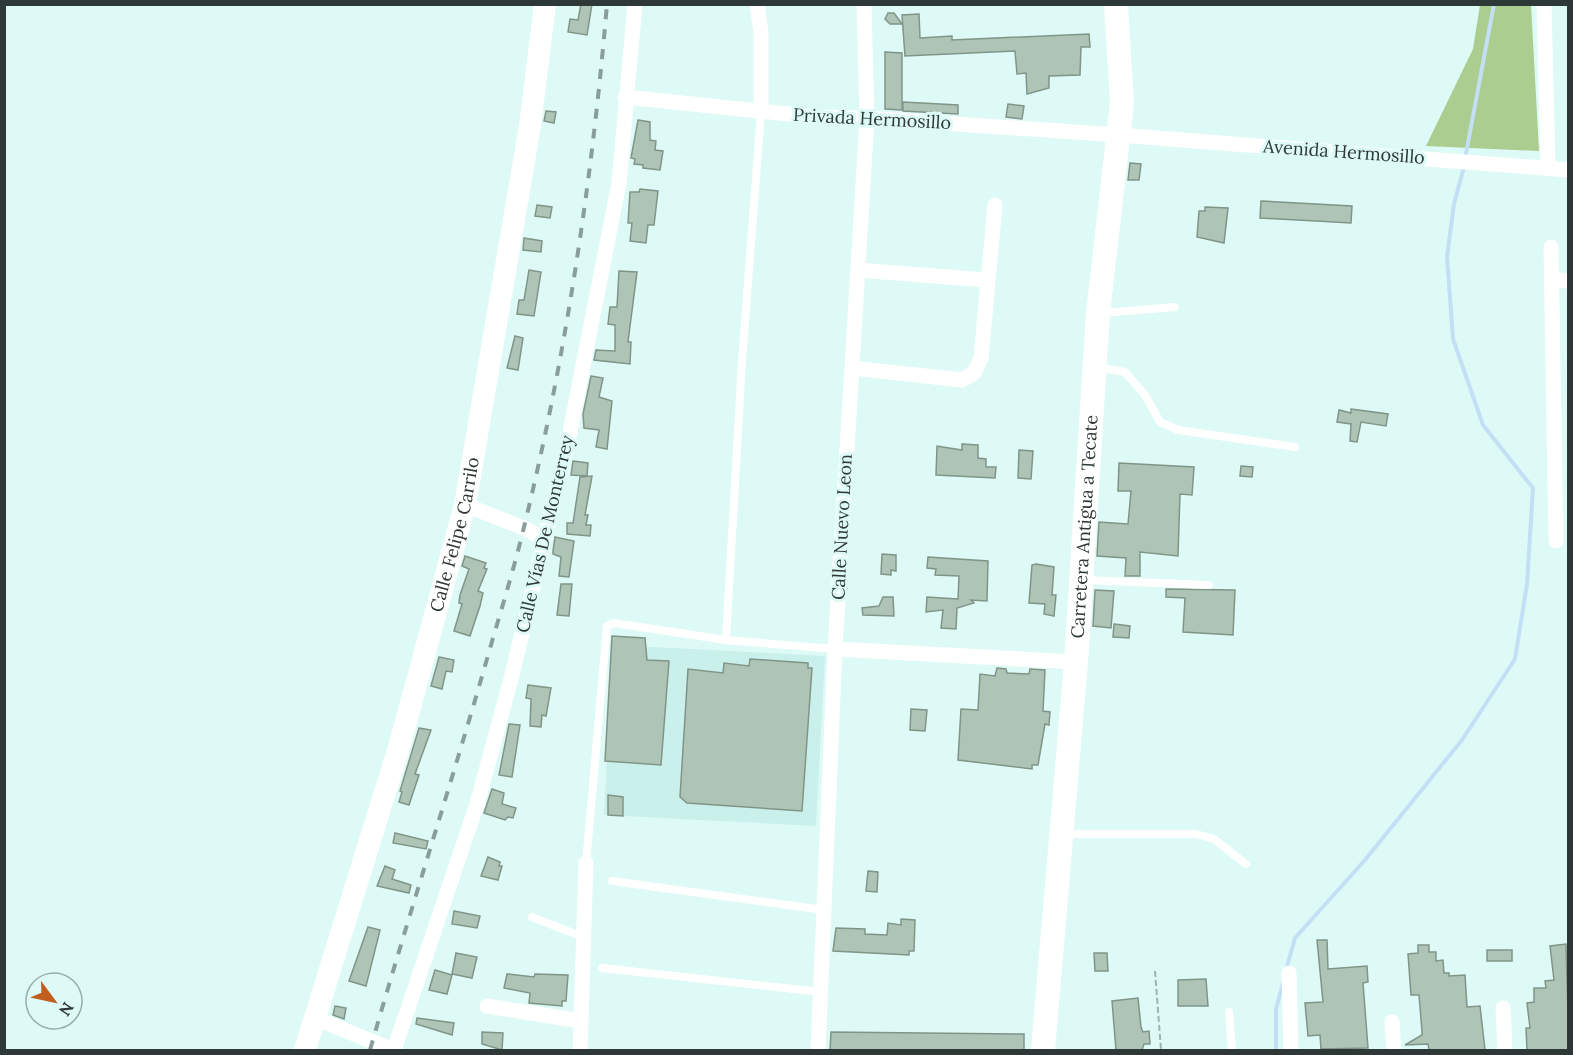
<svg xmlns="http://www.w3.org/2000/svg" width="1573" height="1055" font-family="Lora,serif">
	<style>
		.built { fill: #caf0eb }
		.green { fill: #accd90 }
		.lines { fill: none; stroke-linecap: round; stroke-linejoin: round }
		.stream { stroke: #c3dff5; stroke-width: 4 }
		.building { fill: #aec4b7; stroke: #809588; stroke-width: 1.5 }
		.path { stroke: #9db4b1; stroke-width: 2; stroke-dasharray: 6 3; stroke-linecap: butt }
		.lane { stroke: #fff; stroke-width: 8 }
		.street { stroke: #fff; stroke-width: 15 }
		.secondary { stroke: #fff; stroke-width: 22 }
		.primary { stroke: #fff; stroke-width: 24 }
		.rail { stroke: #899e9b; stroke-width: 4; stroke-dasharray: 10 10; stroke-linecap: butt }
		.labels { text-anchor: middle; stroke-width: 6; stroke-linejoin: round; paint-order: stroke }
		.street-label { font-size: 18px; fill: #2e3937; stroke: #ddfaf6 }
	</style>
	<rect width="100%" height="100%" fill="#ddfaf6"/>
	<path class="built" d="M613 645 825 656 816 826 604 815Z"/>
	<path class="green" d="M1480 5H1531L1539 151 1426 146 1473 49Z"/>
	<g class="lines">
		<g class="stream">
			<path d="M1465 159 1494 4"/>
			<path d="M1286 970 1295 938 1365 860 1462 740 1515 659 1527 584 1533 488 1483 425 1453 339 1447 257 1454 204 1464 167"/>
			<path d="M1276 1050V1009L1283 983"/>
		</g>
	</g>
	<g class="building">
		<path d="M581 4H592L587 35 568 32 570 19 578 20Z"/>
		<path d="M888 13H894L902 24H890L885 19Z"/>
		<path d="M919 14 920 38 952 36V40L1089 34 1090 47H1081L1080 75 1049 76V88L1027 94 1026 73 1017 74 1015 51 905 56 902 15Z"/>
		<path d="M885 52 902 53V110L885 109Z"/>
		<path d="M903 102 958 105V114L903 111Z"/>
		<path d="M1008 104 1024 106 1022 119 1006 117Z"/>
		<path d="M546 111 556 112 554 123 544 121Z"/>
		<path d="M638 120 650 122V140L656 141 655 150 663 151 660 170 643 168V165L634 164 635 159 631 158Z"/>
		<path d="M1130 163 1141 164 1139 180H1128Z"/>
		<path d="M640 189 658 191 654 225H648L646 243 630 241 632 223H628L630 192H639Z"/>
		<path d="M1261 201 1352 206 1351 223 1260 218Z"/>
		<path d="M537 205 552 207 550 218 535 216Z"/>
		<path d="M1205 207 1228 208 1224 243 1197 237 1199 211H1205Z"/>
		<path d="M524 238 542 241 541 252 523 250Z"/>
		<path d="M529 270 541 272 534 316 517 314 519 300H524Z"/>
		<path d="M619 271 637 272 628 342H631L630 364 594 360 596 350 615 351V325L608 324 610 307H617Z"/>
		<path d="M515 336 523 338 518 370 507 368Z"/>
		<path d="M591 376 603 378 599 397 612 401 607 449 596 447 599 430 584 428 583 414Z"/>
		<path d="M1351 409 1388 414 1386 426 1361 422 1357 442 1350 441 1351 424 1337 422 1339 410 1351 413Z"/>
		<path d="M962 444 978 445V458L986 459V467H996L995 478 936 475 937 446 962 450Z"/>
		<path d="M1019 450 1033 451 1031 479 1018 478Z"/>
		<path d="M573 461 588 463 587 476 571 475Z"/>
		<path d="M1119 463 1194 467 1192 495 1180 494 1178 556 1140 552V576H1125L1126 558 1097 556 1099 522 1128 524 1131 491H1118Z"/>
		<path d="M1241 466 1253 467 1252 477 1240 476Z"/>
		<path d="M592 476 585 515H588L586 525H591L590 536 567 534V523H573L580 477Z"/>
		<path d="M555 537 574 541 569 577 559 576 561 557 553 554V551Z"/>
		<path d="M882 554 896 555V571L891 570V575L881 574Z"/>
		<path d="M465 556 486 563 484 568 487 569 478 591 483 593 480 606 470 636 454 631 462 604 459 603 460 595 469 569 462 566Z"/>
		<path d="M928 557 988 561 987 601 971 600 974 603 957 608 956 629 941 628 943 610 926 612 927 597 958 599 959 576 935 575 936 569 927 568Z"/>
		<path d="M1036 564 1054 567 1052 595H1056L1054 616 1044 614 1045 604 1029 603 1032 565Z"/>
		<path d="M561 584H572L569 616 557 615Z"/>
		<path d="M1166 589 1235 590 1233 635 1183 632 1185 598 1166 597Z"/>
		<path d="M1095 590 1114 591 1111 628 1093 626Z"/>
		<path d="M883 597H893L894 616 863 615 862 608 879 606Z"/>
		<path d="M1114 624 1130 626 1129 638 1113 637Z"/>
		<path d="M612 636 645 638 647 660 669 661 661 765 605 761Z"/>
		<path d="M439 657 454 660 452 672 446 671 442 689 431 686Z"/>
		<path d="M750 659 808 663V668H812L802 811 687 803 680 797 688 669 723 673 724 663 749 666Z"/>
		<path d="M997 668 1006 669 1007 673 1029 674 1030 669 1045 670 1043 711 1050 712 1049 725 1045 724 1038 765H1032V769L958 760 961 709 978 710 980 674 995 676Z"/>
		<path d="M528 685 551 688 546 716 542 715 541 727 530 726 531 699 526 698Z"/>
		<path d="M911 709 927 710 925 731 910 730Z"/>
		<path d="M509 724 520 725 512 777 499 775Z"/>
		<path d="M419 728 431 730 415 774 419 775 409 805 399 802 402 792 400 791Z"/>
		<path d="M492 789 504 793 502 804 516 808 513 818 508 817 505 820 484 813Z"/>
		<path d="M608 795 623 797V816L608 815Z"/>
		<path d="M395 833 428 841 426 849 393 843Z"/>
		<path d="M488 857 500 862 499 866H502L498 880 481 876Z"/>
		<path d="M385 866 395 870 392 879 411 885 409 893 377 886Z"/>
		<path d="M868 871 878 872 877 892 866 891Z"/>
		<path d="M454 911 480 916 477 928 452 924Z"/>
		<path d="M901 919 915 920 914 951H909V955L833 951 836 928 865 929V934L887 935 888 923 901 925Z"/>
		<path d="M368 927 380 930 366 986 349 981Z"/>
		<path d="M1317 940H1327L1328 969 1367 966 1368 982 1363 983 1368 1048 1321 1049 1320 1035 1308 1036 1305 1003 1323 1002Z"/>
		<path d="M1566 944 1569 1050H1527L1526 1028H1530L1527 1003 1534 1002V988H1546L1545 981 1554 980 1550 946Z"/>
		<path d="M1418 945H1429V952H1436V961L1443 960 1444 973H1449V976L1465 975 1467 1007 1480 1006 1485 1050H1429L1428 1044 1405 1045 1422 1035V1031L1419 995H1411L1408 954 1418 953Z"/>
		<rect x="1487" y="950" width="25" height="11"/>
		<path d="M456 953 477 957 472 978 452 974Z"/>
		<path d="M1094 953H1107L1108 971H1095Z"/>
		<path d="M435 970 452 975 447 994 429 990Z"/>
		<path d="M507 974 534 977 535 974 568 975 566 1001H562V1006L529 1003 530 993 504 988Z"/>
		<path d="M1206 979 1208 1006H1178V980Z"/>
		<path d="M1138 998 1141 1027 1143 1032 1149 1031 1150 1044H1144L1142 1050H1116L1112 1001Z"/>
		<path d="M335 1006 346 1008 344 1019 333 1015Z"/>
		<path d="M417 1018 454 1023 452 1035 416 1024Z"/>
		<path d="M482 1032 503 1033 502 1050 482 1044Z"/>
		<path d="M831 1032 1024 1034V1050H830Z"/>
	</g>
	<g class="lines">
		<path class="path" d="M1155 971 1161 1050"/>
		<g class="lane">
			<path d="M1101 313 1175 307"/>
			<path d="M1096 367 1125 372 1145 395 1160 422 1178 430 1295 447"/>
			<path d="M1083 580 1209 585"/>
			<path d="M726 640 742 361 761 112"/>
			<path d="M1066 834H1196L1214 839 1246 864"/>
			<path d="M586 863 607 626 614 623 726 640 835 649"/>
			<path d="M612 881 824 910"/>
			<path d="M532 917 583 937"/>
			<path d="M602 968 821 992"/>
			<path d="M1229 1012 1232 1050"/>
		</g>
		<g class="street">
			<path d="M757 4 761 33V112"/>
			<path d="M1544 4 1548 168"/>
			<path d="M625 97 817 117 867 118 1119 135 1568 170"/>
			<path d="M1551 247 1556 541"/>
			<path d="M858 270 986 280"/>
			<path d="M1551 279 1568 281"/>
			<path d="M852 368 962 380 974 373 981 358 995 205"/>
			<path d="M465 505 524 528 545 539"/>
			<path d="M835 649 1076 662"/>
			<path d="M1289 973 1291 1050"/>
			<path d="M487 1006 580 1021"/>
			<path d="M1503 1008 1505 1050"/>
			<path d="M315 1018 393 1050"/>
			<path d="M1392 1022 1394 1050"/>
			<path d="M394 1050 477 804 511 679 568 442 619 183 635 4"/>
			<path d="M580 1050 586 863"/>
			<path d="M818 1050 835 649 867 118 864 4"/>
		</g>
		<path class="secondary" id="s1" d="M305 1050 400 744 465 505 530 126 545 4"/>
		<path class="primary" id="s2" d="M1043 1050 1076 662 1098 313 1122 103 1116 4"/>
		<path class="rail" d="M370 1050C408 917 451 785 489 652 501 610 514 569 524 527 566 356 592 180 607 4"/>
	</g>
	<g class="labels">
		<g class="street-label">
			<text transform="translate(872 119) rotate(3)" y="6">Privada Hermosillo</text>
			<text transform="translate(1344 152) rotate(4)" y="6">Avenida Hermosillo</text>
			<text transform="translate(842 527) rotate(-87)" y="6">Calle Nuevo Leon</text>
			<text dy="6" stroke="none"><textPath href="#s2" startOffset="525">Carretera Antigua a Tecate</textPath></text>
			<text dy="6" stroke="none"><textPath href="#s1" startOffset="537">Calle Felipe Carrilo</textPath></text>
			<text transform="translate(545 534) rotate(-77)" y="6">Calle Vías De Monterrey</text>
		</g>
	</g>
	<rect width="1573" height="1055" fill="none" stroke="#2e3937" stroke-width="12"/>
	<g transform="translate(54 1001) rotate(123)"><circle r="28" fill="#ddfaf6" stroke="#97adaa" stroke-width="1.5"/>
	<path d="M0-4.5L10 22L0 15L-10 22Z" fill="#c05e20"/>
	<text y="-9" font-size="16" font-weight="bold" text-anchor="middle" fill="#2e3937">N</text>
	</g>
</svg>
